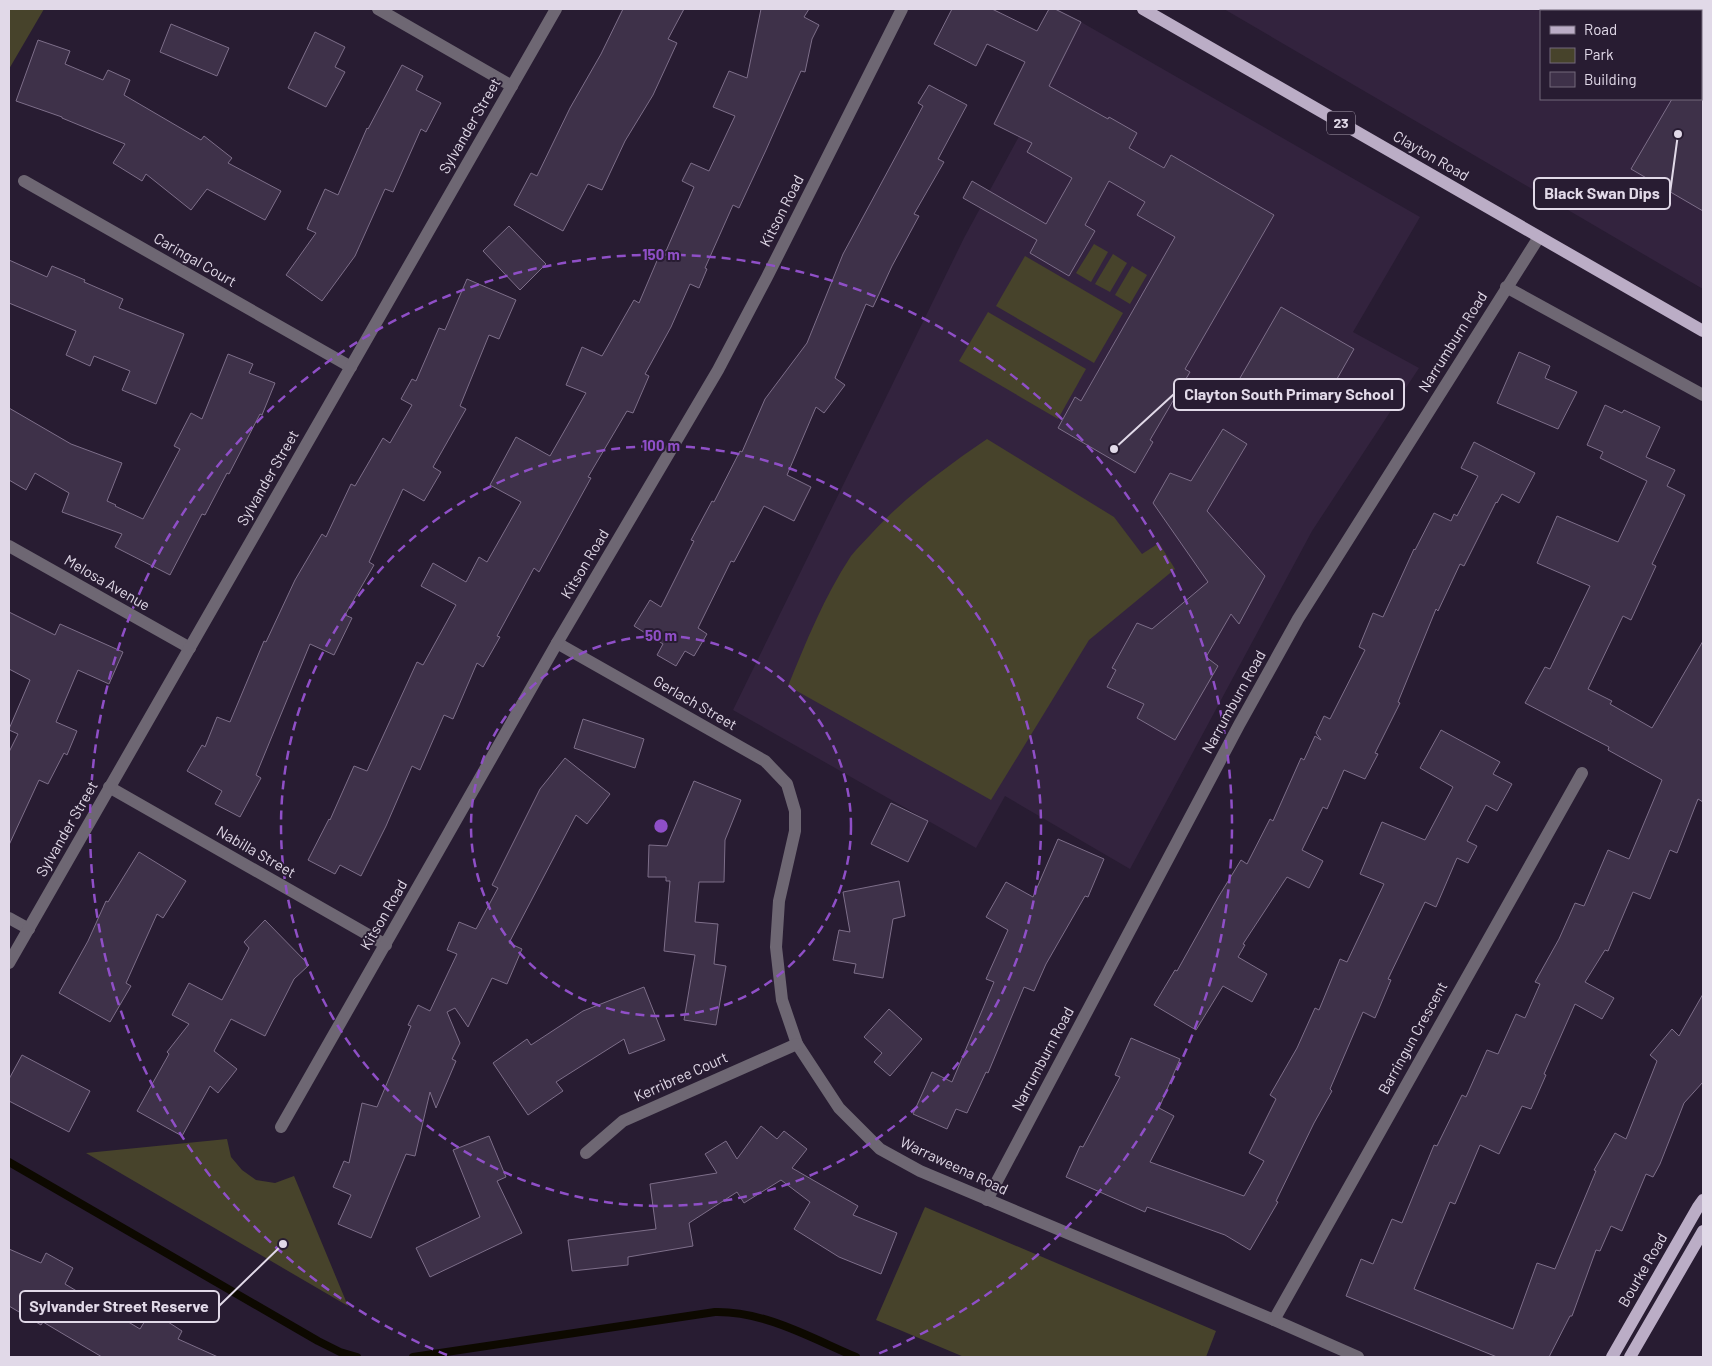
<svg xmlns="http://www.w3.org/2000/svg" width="1712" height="1366" font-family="Barlow,sans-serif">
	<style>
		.built { fill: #33233e; fill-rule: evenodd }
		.green { fill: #47432b }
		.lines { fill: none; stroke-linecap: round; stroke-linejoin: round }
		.stream { stroke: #0d0900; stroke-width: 8 }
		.building { fill: #3e3149; stroke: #7d6e89 }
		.minor { stroke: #6e6773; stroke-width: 12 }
		.major { stroke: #bbadc6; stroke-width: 12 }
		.ring { fill: none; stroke: #8f4fc7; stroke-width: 2.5; stroke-dasharray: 9 6 }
		.labels { text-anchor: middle; stroke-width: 4; stroke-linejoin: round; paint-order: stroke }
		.shield { fill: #281c32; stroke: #aaa0b1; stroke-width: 1 }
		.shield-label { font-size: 14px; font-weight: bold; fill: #e1d9e8 }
		.street-label { font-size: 15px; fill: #e1d9e8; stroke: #281c32 }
		.centre { fill: #8f4fc7; stroke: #281c32; stroke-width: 2.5 }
		.ring-label { font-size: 15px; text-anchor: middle; font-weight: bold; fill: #8f4fc7; stroke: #281c32; stroke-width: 4; stroke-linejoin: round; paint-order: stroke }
		.leader { fill: none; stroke: #e1d9e8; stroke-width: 2 }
		.callout-dot { fill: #e1d9e8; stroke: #281c32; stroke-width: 2 }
		.callout { fill: #281c32; stroke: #e1d9e8; stroke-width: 2 }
		.callout-label { font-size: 16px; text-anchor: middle; font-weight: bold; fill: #e1d9e8 }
	</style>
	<rect width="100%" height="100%" fill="#281c32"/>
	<g class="built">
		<path d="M1224 9H1703V289ZM1541 11H1701V99H1541Z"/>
		<path d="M1081 22 1420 217 1353 332 1419 368 1312 531 1130 869 1005 796 976 848 733 710 964 238Z"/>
	</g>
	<g class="green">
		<path d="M9 9H44L9 69Z"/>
		<path d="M1094 244 1108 252 1091 282 1076 273Z"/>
		<path d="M1113 254 1127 263 1110 292 1095 284Z"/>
		<path d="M1025 256 1123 313 1094 363 996 306Z"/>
		<path d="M1132 266 1147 275 1130 304 1115 295Z"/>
		<path d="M988 312 1086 369 1058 419 959 361Z"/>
		<path d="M987 439 1114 517 1142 554 1159 543 1175 569 1089 640 991 800 788 686C806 642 824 597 851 556 857 548 865 541 872 533 905 497 946 467 987 439Z"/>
		<path d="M227 1139 231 1157 242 1170 256 1180 275 1183 294 1176 348 1306 86 1153Z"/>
		<path d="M925 1207 1216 1331 1206 1357H964L876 1320Z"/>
	</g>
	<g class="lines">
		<g class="stream">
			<path d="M9 1162 318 1341 340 1352 357 1357"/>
			<path d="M413 1357 715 1312C765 1311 811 1338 856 1357"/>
		</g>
	</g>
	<g class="building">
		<path d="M623 9H684L668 39 677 43 653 95 625 141 602 190 588 184 563 231 514 205 531 173 537 176 570 108 601 54Z"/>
		<path d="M761 9H809L804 17 819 25 812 39 805 72 801 71 766 150 739 208 733 205 705 268 707 269 699 288 690 284 671 327 645 374 649 376 633 413 627 411 588 477 591 478 539 572 534 568 497 636 500 637 483 667 477 663 453 719 444 715 420 770 412 766 386 826 361 876 340 865 335 874 308 860 329 819 330 820 354 766 367 771 417 662 423 665 456 605 421 586 433 563 466 582 479 557 487 562 521 502 490 485 516 437 550 456 586 393 566 385 582 347 602 356 634 300 639 303 662 249 666 251 694 187 682 181 691 163 709 171 735 116 713 107 729 71 747 78Z"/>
		<path d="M952 9H992L1037 31 1049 9H1055L1081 22 1049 86 1108 119 1109 117 1137 133 1129 148 1164 168 1171 155 1274 215 1185 369 1190 372 1150 440 1153 442 1135 473 1058 428 1075 397 1081 401 1175 237 1137 215 1145 202 1109 181 1085 225 1095 231 1069 276 1030 253 1037 240 963 198 972 181 1046 224 1072 178 1027 152 1032 143 994 124 1025 62 987 44 976 66 934 44Z"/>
		<path d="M171 24 229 48 217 76 160 52Z"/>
		<path d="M315 32 345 47 335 67 345 72 326 107 288 88Z"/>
		<path d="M38 40 70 51 65 64 103 80 108 70 130 80 124 95 201 140 204 136 232 158 228 163 281 191 265 220 207 189 191 210 146 174 142 181 113 163 125 144 62 118V117L16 101Z"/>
		<path d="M402 65 423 76 416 90 441 103 426 132 421 129 393 192 385 189 355 256 322 301 286 275 316 233 307 229 325 189 338 195 367 128 368 129Z"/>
		<path d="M929 85 967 105 938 159 944 162 914 214 919 216 892 266 873 307 866 304 835 378 845 385 824 413 816 407 787 475 811 487 794 521 764 506 734 562 731 561 698 628 707 634 694 656 685 651 676 666 657 655 663 644 634 626 650 600 661 607 694 541 691 540 712 501 714 502 740 451 742 452 765 399 807 343 843 254 923 106 918 103Z"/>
		<path d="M1672 99H1703V211L1631 169Z"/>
		<path d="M509 226 546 264 520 290 483 251Z"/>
		<path d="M9 260 47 277 52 266 85 280 84 282 123 299 119 308 184 334 156 404 122 390 130 371 94 356 90 366 66 355 76 331 9 303Z"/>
		<path d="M467 279 516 300 499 339 489 335 460 406 466 409 433 467 441 472 424 501 403 489 369 562 374 565 345 615 352 618 334 655 310 644 256 775 261 778 240 817 215 804 222 791 187 771 202 745 205 747 217 717 230 722 264 641 266 642 295 580 322 534 326 537 351 484 355 486 383 438 390 443 412 405 401 399 412 379 416 381 439 328 445 330Z"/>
		<path d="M1281 307 1354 349 1321 407 1281 384 1270 405 1236 385Z"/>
		<path d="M1519 352 1550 366 1545 378 1577 392 1558 429 1497 403Z"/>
		<path d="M228 354 253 364 249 373 275 383 262 415 260 414 229 474 227 473 205 515 202 514 170 575 115 547 122 534 62 512 69 493 35 473 26 490 9 480V408L71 444 122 463 107 501 116 505 115 506 143 519 180 449 174 446 191 413 202 419Z"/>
		<path d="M1605 405 1622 413 1624 410 1660 427 1646 457 1675 470 1667 486 1685 495 1652 564 1656 566 1631 620 1623 616 1588 689 1612 701 1610 704 1652 728 1703 641V802L1698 799 1677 853 1670 850 1650 899 1633 892 1608 951 1605 950 1585 982 1614 998 1602 1019 1575 1004 1544 1074 1546 1075 1531 1109 1522 1106 1499 1154 1480 1145 1455 1204 1450 1202 1414 1289 1513 1329 1537 1263 1555 1269 1596 1171 1594 1170 1615 1133 1626 1139 1657 1061 1650 1055 1672 1029 1679 1036 1703 994V1082L1684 1103 1660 1164 1653 1177 1646 1174 1622 1231 1611 1226 1600 1251 1596 1250 1572 1316H1570L1549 1357H1497L1346 1296 1361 1259 1373 1264 1392 1219 1402 1223 1434 1145 1437 1146 1462 1095 1466 1097 1487 1050 1498 1054 1516 1014 1525 1018 1540 984 1535 982 1559 939 1575 903 1584 906 1608 850 1629 859 1662 780 1608 750 1609 747 1525 703 1545 667 1550 669 1590 586 1537 563 1557 516 1618 542 1647 481 1600 458 1603 452 1587 445Z"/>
		<path d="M1223 429 1247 444 1207 511 1265 576 1239 624 1231 614 1206 657 1218 666 1175 740 1137 718 1144 704 1107 687 1116 670 1112 668 1137 623 1152 629 1208 582 1153 503 1170 473 1191 481Z"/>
		<path d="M1474 442 1535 473 1519 503 1502 494 1497 503 1496 502 1464 566 1460 564 1438 611 1436 609 1398 702 1400 703 1375 753 1378 754 1365 779 1344 770 1327 809 1323 807 1302 850 1323 861 1309 888 1287 877 1243 944 1245 945 1238 957 1267 974 1252 1002 1223 986 1196 1030 1154 1005 1175 970 1177 971 1219 896 1241 860 1247 864 1270 819 1273 821 1301 758 1304 760 1315 736 1321 740 1316 733 1324 716 1330 719 1365 650 1359 647 1373 613 1383 617 1414 549 1415 550 1434 513 1451 521 1454 514 1457 516 1478 476 1461 468Z"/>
		<path d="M9 612 55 635 60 624 123 652 109 684 78 670 56 722 77 731 67 755 64 753 48 784 39 780 9 845V752L18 734 9 730V729L30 680 9 669Z"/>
		<path d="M583 719 644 739 635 768 574 748Z"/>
		<path d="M1441 730 1500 762 1493 774 1512 784 1497 811 1486 805 1467 841 1477 846 1468 863 1457 858 1436 907 1425 902 1388 979 1391 980 1375 1018 1363 1012 1330 1089 1332 1091 1314 1123 1276 1201 1278 1202 1250 1250 1225 1235 1147 1207 1145 1212 1066 1177 1080 1146 1083 1147 1120 1077 1115 1075 1131 1038 1180 1059 1159 1108 1174 1116 1150 1162 1244 1196 1264 1161 1249 1153 1276 1099 1270 1095 1297 1048 1315 1008 1319 1010 1340 959 1347 962 1384 884 1360 874 1382 822 1425 840 1453 787 1420 768Z"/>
		<path d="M565 758 610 794 587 824 576 815 509 943 522 949 507 984 492 978 468 1027 455 1008 447 1012 460 1043 452 1059 456 1061 436 1108 430 1092 415 1156 406 1154 371 1238 338 1224 351 1195 333 1187 344 1161 349 1163 362 1103 377 1107 411 1026 408 1025 418 1005 430 1011 457 954 447 950 459 922 476 929 498 888 492 885 540 789Z"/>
		<path d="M694 781 741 800 725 840 724 882H699L695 922 718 924 714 964 726 966 716 1025 684 1020 695 955 664 951 670 881H666V877H648L649 845 667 846Z"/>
		<path d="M891 803 928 821 908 862 871 844Z"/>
		<path d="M1058 839 1104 859 1088 897 1085 896 1046 964 1034 991 1024 987 988 1073 986 1072 967 1113 956 1109 947 1129 913 1114 932 1072 952 1082 994 982 986 979 1008 930 986 917 1006 882 1033 897Z"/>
		<path d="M139 852 186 881 163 918 157 914 126 983 131 986 110 1022 59 993 88 941 106 901 108 902Z"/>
		<path d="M899 881 905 916 893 919 883 978 854 973 856 964 833 960 839 930 850 932 843 892Z"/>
		<path d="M265 920 309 965 294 979 265 1036 231 1019 214 1051 237 1069 218 1093 210 1086 182 1136 137 1111 169 1054 167 1052 189 1024 172 1015 189 983 222 1000 249 948 244 942Z"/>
		<path d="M644 987 665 1040 629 1054 624 1039 556 1082 563 1091 528 1115 493 1063 527 1039 531 1045 583 1011Z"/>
		<path d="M889 1009 922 1039 890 1076 874 1062 882 1053 864 1037Z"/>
		<path d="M22 1055 90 1091 69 1132 9 1101V1079Z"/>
		<path d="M761 1126 777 1139 784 1131 807 1149 792 1168 858 1206 853 1215 897 1233 881 1274 839 1257 794 1229 810 1202 781 1180 744 1203 737 1192 689 1223 693 1246 628 1257V1265L572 1271 568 1240 656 1229 650 1184 717 1173 705 1154 726 1141 737 1159Z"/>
		<path d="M489 1136 506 1177 497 1181 522 1233 430 1277 416 1248 480 1217 453 1150Z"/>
		<path d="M9 1249 41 1263 46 1253 73 1268 65 1284 140 1329 151 1311 182 1331 178 1339 218 1357H102L43 1322 41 1325 9 1306Z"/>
	</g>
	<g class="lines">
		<g class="minor">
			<path d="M378 9 512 86"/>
			<path d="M24 181 351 367"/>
			<path d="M1506 287 1703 395"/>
			<path d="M9 546 190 648"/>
			<path d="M557 643 765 761 787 784 795 811V831L779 901 776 947 782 1000 797 1044 839 1108 880 1149 920 1171 1274 1320 1358 1357"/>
			<path d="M109 787 386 945"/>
			<path d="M9 918 29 929"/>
			<path d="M9 963 556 9"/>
			<path d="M281 1127 557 643 718 370 767 277 902 9"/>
			<path d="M586 1153 623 1121 797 1044"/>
			<path d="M987 1200 1239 725 1298 619 1539 237"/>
			<path d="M1274 1320 1582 773"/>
		</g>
		<g class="major">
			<path d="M1143 9 1703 331"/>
			<path d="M1612 1357 1698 1207 1703 1200"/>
			<path d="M1630 1357 1703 1231"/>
		</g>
	</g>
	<g class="ring">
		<circle cx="661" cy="826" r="190"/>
		<circle cx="661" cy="826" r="380"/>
		<path d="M447 1355A571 571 0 1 1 875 1355"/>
	</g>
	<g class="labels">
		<rect class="shield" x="1327" y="111.5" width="28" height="23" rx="4"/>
		<g class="shield-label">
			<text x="1341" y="128">23</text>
		</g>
		<g class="street-label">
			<text transform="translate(470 126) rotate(-60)" y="5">Sylvander Street</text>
			<text transform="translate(1431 156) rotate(30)" y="5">Clayton Road</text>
			<text transform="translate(782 211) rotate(-63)" y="5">Kitson Road</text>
			<text transform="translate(195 260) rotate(30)" y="5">Caringal Court</text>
			<text transform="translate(1453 342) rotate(-58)" y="5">Narrumburn Road</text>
			<text transform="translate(268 478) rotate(-60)" y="5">Sylvander Street</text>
			<text transform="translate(585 564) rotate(-59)" y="5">Kitson Road</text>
			<text transform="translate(107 583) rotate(30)" y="5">Melosa Avenue</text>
			<text transform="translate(1234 702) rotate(-61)" y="5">Narrumburn Road</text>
			<text transform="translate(695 703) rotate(30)" y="5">Gerlach Street</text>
			<text transform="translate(67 829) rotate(-60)" y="5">Sylvander Street</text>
			<text transform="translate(256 852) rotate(30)" y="5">Nabilla Street</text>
			<text transform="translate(384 915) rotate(-60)" y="5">Kitson Road</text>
			<text transform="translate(1413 1038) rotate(-61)" y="5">Barringun Crescent</text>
			<text transform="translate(1043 1059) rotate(-62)" y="5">Narrumburn Road</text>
			<text transform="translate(681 1077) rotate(-24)" y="5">Kerribree Court</text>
			<text transform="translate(954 1166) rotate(25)" y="5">Warraweena Road</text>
			<text transform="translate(1643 1270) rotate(-60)" y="5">Bourke Road</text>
		</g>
	</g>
	<circle cx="661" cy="826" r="8" class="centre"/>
	<g class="ring-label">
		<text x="661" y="260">150 m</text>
		<text x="661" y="451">100 m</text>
		<text x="661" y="641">50 m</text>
	</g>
	<path class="leader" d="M1678 134L1670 193M1114 449L1174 394M283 1244L219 1306"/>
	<g class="callout-dot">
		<circle cx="1678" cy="134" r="5"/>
		<circle cx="1114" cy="449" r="5"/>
		<circle cx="283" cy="1244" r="5"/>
	</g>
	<g class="callout">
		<rect x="1534" y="178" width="136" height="31" rx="5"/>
		<rect x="1174" y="379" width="230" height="31" rx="5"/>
		<rect x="20" y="1291" width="199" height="31" rx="5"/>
	</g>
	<g class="callout-label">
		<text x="1602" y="199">Black Swan Dips</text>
		<text x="1289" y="400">Clayton South Primary School</text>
		<text x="119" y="1312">Sylvander Street Reserve</text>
	</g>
	<rect width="1712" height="1366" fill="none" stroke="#e1d9e8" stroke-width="20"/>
	<rect x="1540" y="10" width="162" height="90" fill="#281c32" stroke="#72687b"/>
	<rect x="1550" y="26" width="25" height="8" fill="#bbadc6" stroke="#72687b"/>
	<text x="1584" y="35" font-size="15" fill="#e1d9e8">Road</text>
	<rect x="1550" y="48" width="25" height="15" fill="#47432b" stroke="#72687b"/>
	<text x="1584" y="60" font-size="15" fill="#e1d9e8">Park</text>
	<rect x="1550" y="72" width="25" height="15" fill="#3e3149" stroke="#72687b"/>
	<text x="1584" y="85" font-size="15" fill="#e1d9e8">Building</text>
</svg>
